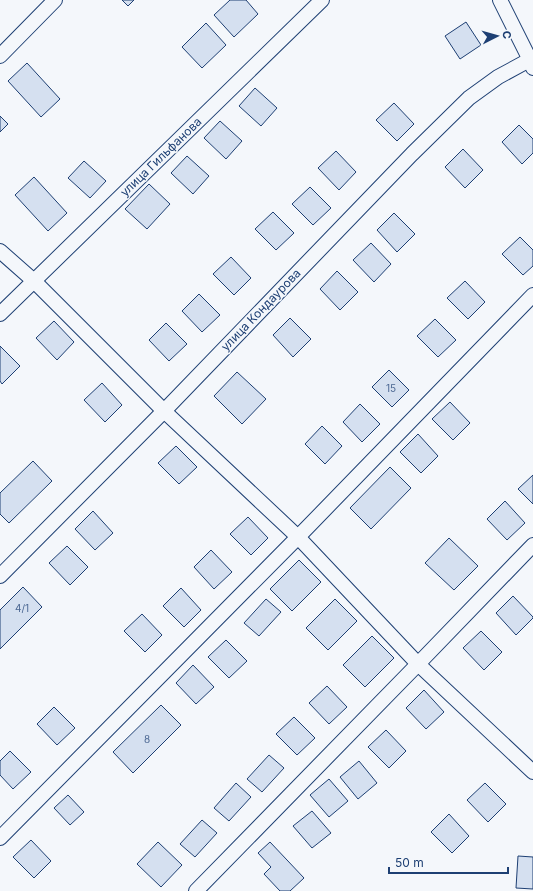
<svg xmlns="http://www.w3.org/2000/svg" width="533" height="891" font-family="Inter,sans-serif">
	<style>
		.building { fill: #d5e0f0; stroke: #1d3f73 }
		.lines { fill: none; stroke-linecap: round; stroke-linejoin: round }
		.street-casing { stroke: #1d3f73; stroke-width: 16 }
		.street { stroke: #f4f7fb; stroke-width: 14 }
		.labels { text-anchor: middle; stroke-width: 3; stroke-linejoin: round; paint-order: stroke }
		.number-label { font-size: 10px; fill: #4b6792 }
		.street-label { font-size: 12px; fill: #1d3f73; stroke: #f4f7fb }
	</style>
	<rect width="100%" height="100%" fill="#f4f7fb"/>
	<g class="building">
		<path d="M122 0H134L128 6Z"/>
		<path d="M230 0H246L258 14 234 37 214 15Z"/>
		<path d="M466 22 481 45 460 59 445 36Z"/>
		<path d="M206 23 226 45 202 68 182 47Z"/>
		<path d="M27 63 60 99 41 117 8 81Z"/>
		<path d="M255 88 277 108 261 126 239 106Z"/>
		<path d="M394 103 414 124 397 141 376 120Z"/>
		<path d="M0 116 8 124 0 132Z"/>
		<path d="M220 121 242 141 226 159 204 138Z"/>
		<path d="M519 125 533 139V153L522 164 502 142Z"/>
		<path d="M463 149 483 170 465 188 445 167Z"/>
		<path d="M336 151 356 172 339 190 318 168Z"/>
		<path d="M187 156 209 176 193 194 171 173Z"/>
		<path d="M84 161 106 181 90 198 68 178Z"/>
		<path d="M34 177 67 213 48 231 15 195Z"/>
		<path d="M149 184 170 204 147 229 125 209Z"/>
		<path d="M310 187 331 208 313 225 292 204Z"/>
		<path d="M273 212 294 233 276 250 255 229Z"/>
		<path d="M394 213 415 234 397 252 377 230Z"/>
		<path d="M520 237 533 250V266L523 275 502 254Z"/>
		<path d="M371 243 391 264 374 282 353 260Z"/>
		<path d="M231 257 251 278 234 295 213 274Z"/>
		<path d="M337 271 358 292 340 310 320 289Z"/>
		<path d="M465 281 485 302 468 319 447 298Z"/>
		<path d="M199 294 220 315 202 332 182 311Z"/>
		<path d="M290 318 311 339 293 357 273 335Z"/>
		<path d="M435 319 456 340 438 357 417 336Z"/>
		<path d="M54 321 74 342 57 360 36 338Z"/>
		<path d="M166 323 187 344 169 361 149 340Z"/>
		<path d="M0 346 20 366 2 384 0 381Z"/>
		<path d="M389 370 409 390 392 407 372 387Z"/>
		<path d="M237 372 266 399 242 424 214 396Z"/>
		<path d="M102 383 122 405 105 422 84 400Z"/>
		<path d="M450 402 470 423 453 440 432 419Z"/>
		<path d="M360 404 380 424 362 442 343 422Z"/>
		<path d="M322 426 342 446 325 464 305 444Z"/>
		<path d="M418 434 438 456 421 473 400 452Z"/>
		<path d="M176 446 197 467 179 484 158 463Z"/>
		<path d="M33 461 52 481 9 523 0 514V493Z"/>
		<path d="M390 467 411 488 371 529 350 508Z"/>
		<path d="M533 475V504L518 489Z"/>
		<path d="M505 501 525 523 507 540 487 519Z"/>
		<path d="M93 511 113 533 95 550 75 529Z"/>
		<path d="M248 517 268 538 251 555 230 534Z"/>
		<path d="M449 538 478 566 454 590 425 563Z"/>
		<path d="M67 546 88 567 70 585 49 563Z"/>
		<path d="M211 550 232 572 214 589 194 567Z"/>
		<path d="M299 560 321 582 292 611 270 589Z"/>
		<path d="M23 587 42 607 0 649V610Z"/>
		<path d="M181 588 201 610 184 627 163 606Z"/>
		<path d="M513 596 533 617V618L516 635 496 613Z"/>
		<path d="M266 599 281 612 259 636 244 623Z"/>
		<path d="M335 599 357 621 328 650 306 628Z"/>
		<path d="M142 614 162 635 145 652 124 631Z"/>
		<path d="M481 631 502 652 484 670 463 648Z"/>
		<path d="M372 636 394 658 365 687 343 665Z"/>
		<path d="M226 640 247 661 229 678 208 657Z"/>
		<path d="M193 665 214 687 196 704 176 683Z"/>
		<path d="M327 686 347 707 329 724 309 703Z"/>
		<path d="M424 690 444 712 426 729 406 708Z"/>
		<path d="M161 705 181 725 133 773 113 752Z"/>
		<path d="M54 707 75 728 57 745 37 724Z"/>
		<path d="M294 717 315 738 297 755 276 734Z"/>
		<path d="M386 730 406 751 389 768 368 747Z"/>
		<path d="M10 751 31 772 13 789 0 775V761Z"/>
		<path d="M269 755 284 768 262 792 247 779Z"/>
		<path d="M359 761 377 783 358 799 340 777Z"/>
		<path d="M329 779 348 801 329 817 310 795Z"/>
		<path d="M236 783 251 797 229 821 214 808Z"/>
		<path d="M485 783 506 804 488 822 467 800Z"/>
		<path d="M68 795 84 812 70 825 54 808Z"/>
		<path d="M312 811 331 833 312 848 293 826Z"/>
		<path d="M449 814 469 836 452 853 431 832Z"/>
		<path d="M202 820 217 833 195 857 180 844Z"/>
		<path d="M31 840 51 861 34 878 13 857Z"/>
		<path d="M158 842 182 865 161 887 137 864Z"/>
		<path d="M270 842 304 878 290 891H280L264 874 271 867 258 853Z"/>
		<path d="M518 856 533 857V889L516 888Z"/>
	</g>
	<g class="lines">
		<defs>
			<g id="street">
				<path d="M500 0 530 60 533 68"/>
				<path d="M0 56 55 0"/>
				<path d="M0 251 34 281 164 411 298 537 418 664 533 772"/>
				<path d="M0 314 322 0"/>
				<path d="M0 576 164 411 412 154 469 98 498 77 533 58"/>
				<path d="M0 838 298 537 533 295"/>
				<path d="M196 891 418 664 533 545"/>
			</g>
		</defs>
		<use href="#street" class="street-casing"/>
		<use href="#street" class="street"/>
	</g>
	<g class="labels">
		<g class="number-label">
			<text x="391" y="392">15</text>
			<text x="22" y="612">4/1</text>
			<text x="147" y="743">8</text>
		</g>
		<g class="street-label">
			<text transform="translate(161 157) rotate(-44)" y="4">улица Гильфанова</text>
			<text transform="translate(261 310) rotate(-46)" y="4">улица Кондаурова</text>
		</g>
	</g>
	<g transform="translate(497 36) rotate(84)" stroke="#f4f7fb" stroke-width="3" paint-order="stroke">
	<path d="M0-3L7 15L0 10L-7 15Z" fill="#1d3f73"/>
	<text y="-6" font-size="11" font-weight="bold" text-anchor="middle" fill="#1d3f73">С</text>
	</g>
	<path d="M389 867v6h119v-6" fill="none" stroke="#1d3f73" stroke-width="2"/>
	<text x="395" y="867" font-size="12" fill="#1d3f73" stroke="#f4f7fb" stroke-width="3" paint-order="stroke">50 m</text>
</svg>
